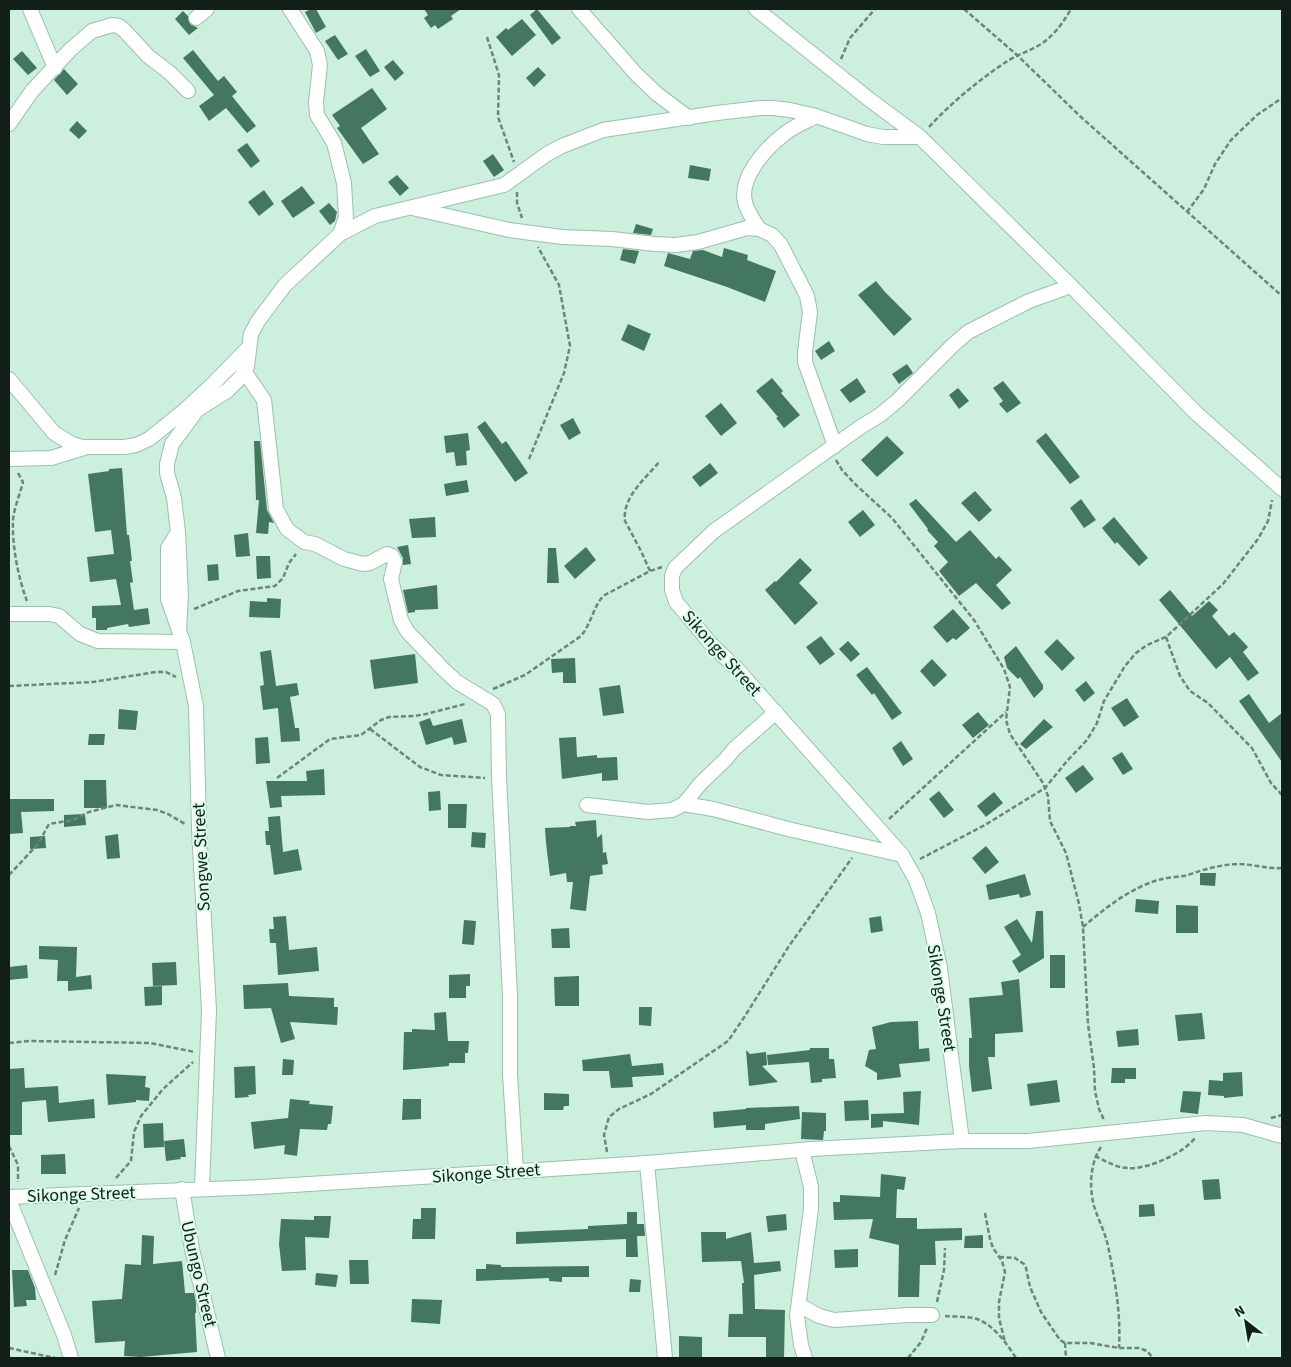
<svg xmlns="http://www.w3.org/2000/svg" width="1291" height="1367" font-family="'Source Sans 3',sans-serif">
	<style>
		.building { fill: #43775f }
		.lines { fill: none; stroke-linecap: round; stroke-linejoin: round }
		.street-casing { stroke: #9dbfad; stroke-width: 16 }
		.path { stroke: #6e857a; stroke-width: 2.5; stroke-dasharray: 5 2.5; stroke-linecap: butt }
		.street { stroke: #fff; stroke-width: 14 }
		.labels { text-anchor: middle; stroke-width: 4; stroke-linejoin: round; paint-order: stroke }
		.street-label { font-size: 18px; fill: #121f19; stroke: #dafdea }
	</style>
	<rect width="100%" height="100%" fill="#cdefdd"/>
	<g class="building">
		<path d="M311 9H316L326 27 316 33 305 12Z"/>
		<path d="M424 9H461L451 16 453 19 438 29 435 25 431 28 424 18 428 15Z"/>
		<path d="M537 9 561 38 552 45 530 15Z"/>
		<path d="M183 11 188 16 190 24 198 28 189 35 175 19Z"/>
		<path d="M522 19 536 35 512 56 496 37 506 28 508 30Z"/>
		<path d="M335 35 348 54 338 60 325 41Z"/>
		<path d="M366 49 380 71 370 77 355 56Z"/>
		<path d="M193 50 218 81 224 76 237 92 232 96 256 126 247 133 226 108 209 121 199 106 214 95 183 58Z"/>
		<path d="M22 51 37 68 28 75 13 59Z"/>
		<path d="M393 60 404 73 395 81 384 67Z"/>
		<path d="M538 67 546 75 534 87 526 78Z"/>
		<path d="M64 69 78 84 67 95 54 80Z"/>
		<path d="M372 88 387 109 361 128 379 154 363 164 337 128 340 126 332 115Z"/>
		<path d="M77 121 87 131 79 139 69 130Z"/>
		<path d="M247 143 260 161 251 168 237 150Z"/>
		<path d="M493 154 504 170 494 177 483 161Z"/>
		<path d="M690 165 711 169 709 181 688 178Z"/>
		<path d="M397 175 409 188 400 196 388 182Z"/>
		<path d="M302 186 315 203 293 218 281 201Z"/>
		<path d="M264 190 274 204 259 216 248 202Z"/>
		<path d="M329 203 337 212 335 221 330 225 319 211Z"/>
		<path d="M636 224 653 229 651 235 633 233Z"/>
		<path d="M724 248 748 255 747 260 776 271 765 302 727 287 664 266 668 253 690 259 693 251 703 250 722 257Z"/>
		<path d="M623 249 639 251 635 264 620 260Z"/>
		<path d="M876 281 885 292 912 319 894 336 858 295Z"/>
		<path d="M628 324 651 334 644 351 621 340Z"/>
		<path d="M829 341 835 351 821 360 815 351Z"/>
		<path d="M907 364 913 373 899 384 892 374Z"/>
		<path d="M772 378 783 391 781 393 800 415 784 428 776 418 778 417 756 391Z"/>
		<path d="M857 378 866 392 850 403 840 390Z"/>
		<path d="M1003 381 1021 403 1007 413 999 404 1003 401 993 388Z"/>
		<path d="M958 388 969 401 959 409 949 395Z"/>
		<path d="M721 403 737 423 721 436 705 416Z"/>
		<path d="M573 418 581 433 569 440 560 425Z"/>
		<path d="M485 421 502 444 506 441 528 473 515 482 477 427Z"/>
		<path d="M468 433 470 450 466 451 467 465 456 466 454 452 446 453 444 436Z"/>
		<path d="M1046 433 1080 477 1070 484 1036 441Z"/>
		<path d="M887 436 904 453 877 477 861 460Z"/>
		<path d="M254 441H260L267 510 274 523 269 522 268 534 256 533 259 500H256Z"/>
		<path d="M710 463 718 473 700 487 692 477Z"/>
		<path d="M122 468 127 535H129L132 561H130L133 582 130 583 134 610 148 608 150 624 129 627 128 624 107 628V630H96V618H92V606L121 605 116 579 90 582 87 557 114 554 111 530 95 532 88 474 109 471V469Z"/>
		<path d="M467 480 469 492 446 496 444 484Z"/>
		<path d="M975 491 992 510 979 522 961 503Z"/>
		<path d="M916 499 956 542 970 530 996 559 999 556 1012 570 996 585 1011 603 1002 610 976 583 959 596 939 571 948 562 934 546 938 542 927 530 928 529 909 504Z"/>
		<path d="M1081 499 1096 520 1084 528 1070 508Z"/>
		<path d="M863 510 875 525 860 537 848 522Z"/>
		<path d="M435 517 436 537 412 538 409 519Z"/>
		<path d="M1114 517 1148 558 1139 566 1117 542 1115 544 1102 528Z"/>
		<path d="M248 533 250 556 236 557 234 535Z"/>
		<path d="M408 545 411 564 403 565V558L397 547Z"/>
		<path d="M586 547 596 560 575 579 564 566Z"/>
		<path d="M548 548H556L559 583H547Z"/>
		<path d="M256 556H270L271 578 257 579Z"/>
		<path d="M800 558 812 570 799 583 818 603 795 625 765 590 775 581 776 582Z"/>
		<path d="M218 564 219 580 208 581 207 565Z"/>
		<path d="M437 585 438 609 415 610V612L408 613 403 590Z"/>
		<path d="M1170 590 1192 616 1209 601 1218 610 1212 616 1229 636 1234 632 1248 647 1243 652 1259 673 1248 681 1230 657 1216 669 1159 600Z"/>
		<path d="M267 598 281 599 280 618 249 617 250 601 267 602Z"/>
		<path d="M953 609 970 628 956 640 953 638 947 643 933 627Z"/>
		<path d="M821 636 835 654 820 665 806 647Z"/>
		<path d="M1057 639 1075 658 1062 671 1044 652Z"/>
		<path d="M848 641 860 654 851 662 839 649Z"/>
		<path d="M1016 646 1043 685V689L1034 698 1020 677 1018 679 1007 668 1004 657Z"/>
		<path d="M271 650 276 686 297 683 299 695 290 697 295 728H299L300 741 281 742 278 708 263 710 260 686 264 685 260 652Z"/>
		<path d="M415 654 418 683 374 689 370 660Z"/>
		<path d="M575 658 576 683H563V672L552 673 551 659Z"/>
		<path d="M932 659 947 675 934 687 920 671Z"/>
		<path d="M867 667 902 713 892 720 874 693 872 695 856 675Z"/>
		<path d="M1086 681 1095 693 1084 702 1075 690Z"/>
		<path d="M620 685 624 713 603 716 599 688Z"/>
		<path d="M1249 694 1269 723 1282 713V762L1239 701Z"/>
		<path d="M1127 698 1139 717 1124 727 1111 708Z"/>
		<path d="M119 709 138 711 136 730 118 729Z"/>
		<path d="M978 712 989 725 973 738 962 725Z"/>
		<path d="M430 718 433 726 462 719 467 742 454 745 452 737 426 745 419 722Z"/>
		<path d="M1044 719 1053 727 1026 749 1020 744Z"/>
		<path d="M89 734H105L104 745H88Z"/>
		<path d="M268 737 270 763 256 764 255 738Z"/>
		<path d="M576 737 577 757 597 755V758L617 757 618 780 602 781V773L562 779 559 738Z"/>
		<path d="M901 741 913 759 903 766 892 748Z"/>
		<path d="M1122 752 1133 769 1123 775 1112 758Z"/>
		<path d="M1083 765 1094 779 1076 793 1065 778Z"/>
		<path d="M324 769 325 795 281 796 282 807 270 808 266 781H307L306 771Z"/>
		<path d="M84 780H106L107 808H84Z"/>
		<path d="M440 791 441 810 429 811 428 792Z"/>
		<path d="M939 791 954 810 944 818 929 799Z"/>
		<path d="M994 792 1003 803 986 817 977 806Z"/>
		<path d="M9 799H54V811L21 812 23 833 9 834Z"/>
		<path d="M448 804H467L466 828H448Z"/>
		<path d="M85 814 86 825 64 827V815Z"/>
		<path d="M280 816 283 852 298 849 302 870 274 875 270 845H266L265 831H269L268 817Z"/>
		<path d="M596 820 597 838 602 834 603 853 606 852 608 864 602 865 603 874 590 876 586 911 570 909 573 882H567L566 873 550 876 546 843 545 828 570 827V826H576L575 822Z"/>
		<path d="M472 832 486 833 485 848 471 847Z"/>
		<path d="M118 834 120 858 107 859 105 836Z"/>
		<path d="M45 836 46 848 30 849V837Z"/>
		<path d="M986 846 999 862 985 874 972 858Z"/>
		<path d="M1200 873H1216L1215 886 1200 885Z"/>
		<path d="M1025 874 1031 895 1020 898 1019 894 989 900 986 885Z"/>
		<path d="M1136 899 1159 901 1158 914 1135 912Z"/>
		<path d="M1176 905 1198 906V933H1176Z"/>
		<path d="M1036 911H1043L1044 958 1019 973 1012 961 1021 955 1004 927 1017 919 1032 943Z"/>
		<path d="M286 916 289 950 317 947 319 971 278 975 276 943H270L269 929H274L273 917Z"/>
		<path d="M881 916 883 931 871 933 869 918Z"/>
		<path d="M464 920 476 921 474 945 462 944Z"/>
		<path d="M569 928 570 948H552L551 929Z"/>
		<path d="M39 946 77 947 76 977 91 975 92 989 68 991V981H57L58 960 39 959Z"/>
		<rect x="1050" y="955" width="15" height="33"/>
		<path d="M176 962 177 985 153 986 152 963Z"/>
		<path d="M27 965 28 978 9 980V967Z"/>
		<path d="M470 974V986H466V998H449V975Z"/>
		<path d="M579 976V1006H555L554 977Z"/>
		<path d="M1019 979 1023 1032 995 1034V1057H988L992 1089 972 1092 969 1066V1038H972L969 998 1003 995 1001 982Z"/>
		<path d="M288 983 289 996 334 998V1007H338L337 1025 290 1022 295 1039 281 1043 271 1008 244 1009 243 985Z"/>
		<path d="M162 986V1005L145 1006 144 987Z"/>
		<path d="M639 1007H652L651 1026 639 1025Z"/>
		<path d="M446 1012 448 1041H469L468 1053H465V1063H449V1066L403 1070 404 1032H412V1029L435 1030 434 1013Z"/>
		<path d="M1202 1013 1205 1039 1178 1041 1175 1015Z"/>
		<path d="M918 1021 919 1049 929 1048 930 1061 899 1064 901 1077 877 1080V1073L865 1066 869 1050 876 1049 872 1027 891 1022Z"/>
		<path d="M1138 1029 1139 1045 1118 1047 1116 1031Z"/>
		<path d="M810 1048H829V1059H834L836 1078 822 1079V1082L811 1083 809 1062 768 1065 767 1055 810 1050Z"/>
		<path d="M746 1050 750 1054 766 1052 767 1065 762 1066 778 1082 749 1086Z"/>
		<path d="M630 1054 632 1066 663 1063 664 1075 632 1077 633 1087 611 1088 609 1071H583L582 1060Z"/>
		<path d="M283 1059 294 1060 293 1075H282Z"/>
		<path d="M255 1066 256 1094 248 1095 249 1097 235 1098 234 1067Z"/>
		<path d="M24 1068 25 1088 58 1086 59 1103 94 1099 95 1118 48 1122 46 1100 22 1102V1135H9V1069Z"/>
		<path d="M1112 1068H1136V1079H1125V1083H1111Z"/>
		<path d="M1242 1072 1243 1096 1224 1098V1096L1208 1095 1209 1080 1223 1081V1073Z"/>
		<path d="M106 1074 146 1076 145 1087 150 1088 149 1101 136 1100V1102L108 1105Z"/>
		<path d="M1057 1080 1060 1102 1030 1106 1027 1084Z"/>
		<path d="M921 1091 919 1125 883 1121V1127L871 1128V1114L904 1113 903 1092Z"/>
		<path d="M1183 1091 1201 1092 1198 1114 1180 1112Z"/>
		<path d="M544 1093 569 1094V1106H564L563 1110H544Z"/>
		<path d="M290 1099 310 1101 309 1104 333 1106 331 1124H328L327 1130 300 1129 297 1156 284 1154 285 1145 254 1149 251 1122 288 1118Z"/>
		<path d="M403 1099H421V1119L402 1120Z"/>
		<path d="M868 1100 869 1120 845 1121 844 1101Z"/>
		<path d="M799 1106 800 1119 765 1124V1130H746V1125L714 1128 713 1112 746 1109V1108Z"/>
		<path d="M802 1112 826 1113V1131H824L823 1140 801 1139Z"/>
		<path d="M163 1123 164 1147 144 1148 143 1124Z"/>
		<path d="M184 1139 186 1157H180L181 1159 166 1161 164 1141Z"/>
		<path d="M65 1154 66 1174H41V1155Z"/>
		<path d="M881 1174 906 1177 904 1190 897 1189 896 1218H917V1229L962 1228V1240L935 1241 936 1265H920L919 1297H898L899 1245 869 1238 873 1219 834 1220 833 1202H840V1195L880 1197Z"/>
		<path d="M1219 1179 1221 1199 1204 1200 1202 1180Z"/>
		<path d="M1154 1204 1155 1216 1139 1217V1205Z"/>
		<path d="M421 1208H436L435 1239H412L413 1219H421Z"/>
		<path d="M627 1212H637V1224H644L645 1236H637L638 1257H626V1239L516 1244V1232L588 1229V1226L627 1224Z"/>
		<path d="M786 1214 787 1230 768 1232 766 1216Z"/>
		<path d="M314 1216H331L329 1238 305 1237 306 1270 282 1271 279 1244 281 1219 314 1220Z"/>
		<path d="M701 1232H726V1239L751 1232 754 1263 780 1261 781 1271 754 1275 755 1309 785 1310 784 1358H766V1337H728L729 1314H743L742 1283H744L741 1261 702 1262Z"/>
		<path d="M142 1235 154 1236 153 1264 182 1261 185 1293H194L196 1303V1313H195L197 1352 141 1357 124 1356 125 1341 95 1343 92 1301 122 1299 125 1264 141 1265Z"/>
		<path d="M983 1235V1248H964L965 1236Z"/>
		<path d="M858 1249V1267L835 1268 834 1250Z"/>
		<path d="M349 1260H368L369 1284H350Z"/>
		<path d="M486 1264 501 1265V1267L589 1266V1277H562V1282L549 1281V1278L476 1281V1269H486Z"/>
		<path d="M12 1270H28L35 1288 36 1300H26L27 1306 14 1307Z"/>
		<path d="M316 1273 338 1275 336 1287 315 1285Z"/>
		<path d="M630 1279 641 1280 640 1292H629Z"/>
		<path d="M412 1299 442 1300 440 1324 411 1322Z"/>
		<path d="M679 1336 702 1337V1358H679Z"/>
	</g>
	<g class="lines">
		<defs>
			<g id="street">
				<path d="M30 9 55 68"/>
				<path d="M290 9 317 51 320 65 316 102 317 115 334 143 344 183 346 217 340 234"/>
				<path d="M579 9 636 74 657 94 689 118"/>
				<path d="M756 9 870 100 920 137 1071 286 1196 413 1282 489"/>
				<path d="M196 18 207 9"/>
				<path d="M9 124 32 91 70 50 92 31 112 25 119 26 124 30 148 56 170 73 188 91"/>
				<path d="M412 208 509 230 562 237 612 239 655 244 676 245 698 242 747 228 759 229 772 235 781 245 807 296 810 312 805 352V362L835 446"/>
				<path d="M759 229C754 220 747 212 745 202 739 178 765 149 783 135 792 127 805 122 816 116"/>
				<path d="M244 371 264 400 276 509 287 529 304 542 315 544 344 559 363 564 370 563 387 554 392 556 395 562 391 579 401 620 407 631 442 668 457 682 493 704 498 714 499 778 510 995V1074L516 1171"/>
				<path d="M9 379 54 433 72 444 82 447H124L136 445 149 439 185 410 211 386 249 347"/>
				<path d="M9 459 51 458 84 448"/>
				<path d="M178 532 168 548V599L183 642 196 706 199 829 209 1010 202 1188"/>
				<path d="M9 614H49L59 616 80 634 98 641 183 642"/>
				<path d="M179 630 181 596 178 532 174 498 167 473V464L172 444 197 410 227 391 240 378 247 367 251 334 258 321 285 285 340 234 375 216 504 185 547 154 562 146 603 130 717 113 760 108H773L790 110 816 116 867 134 883 137H920"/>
				<path d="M684 804 713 809 788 829 902 855"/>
				<path d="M587 805 648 812 672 810 684 804 700 784 726 759 734 749 776 712"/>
				<path d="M962 1141 940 968 928 913 916 880 902 855 737 669 711 644 676 602 672 590V576L675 568 714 531 862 426 880 415 897 401 953 345 968 332 1029 301 1071 286"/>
				<path d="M802 1150 811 1187V1209L797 1316 801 1345 805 1358"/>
				<path d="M647 1163 665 1358"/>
				<path d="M182 1189 192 1249 218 1358"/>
				<path d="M9 1197 261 1187 647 1163 811 1149 962 1141H1028L1206 1123 1243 1125 1282 1136"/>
				<path d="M9 1200 64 1335 71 1358"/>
				<path d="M799 1305 819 1316 834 1320 908 1315H932"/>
			</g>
		</defs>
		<use href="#street" class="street-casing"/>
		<g class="path">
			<path d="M964 9 1017 55 1082 118 1282 296"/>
			<path d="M487 37 499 75 498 117 514 162"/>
			<path d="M841 59 850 38 875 9"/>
			<path d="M929 127C952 102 979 80 1006 62 1018 54 1033 50 1044 42 1056 33 1064 21 1071 9"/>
			<path d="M517 192V203L522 218"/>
			<path d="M1187 212 1204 189 1215 164 1231 140 1257 115 1282 98"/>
			<path d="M529 459 564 373 570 346 559 285 538 247"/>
			<path d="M836 460 842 470 855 484 892 518 974 620 1004 669 1010 687 1006 720 1010 734 1043 783 1048 796 1050 821 1066 853 1079 904 1083 927 1088 1024 1094 1068 1095 1091 1099 1109 1104 1120"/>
			<path d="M18 473 23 482C20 494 14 508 13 520 12 546 18 577 27 601"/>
			<path d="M650 571 641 551 625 521C622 497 646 478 660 461"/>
			<path d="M194 609 238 591 275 586 283 578 289 563 296 554"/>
			<path d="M1166 637 1180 676 1190 691 1208 703 1252 748 1271 783 1282 795"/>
			<path d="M9 686 93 682 156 672H166L176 677"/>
			<path d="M493 689 525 675 581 636C591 624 593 608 603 596L650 571 662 567"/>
			<path d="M370 729 420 767 441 775 485 778"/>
			<path d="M277 778 330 739 361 735 381 720 389 717 414 716 426 714 465 704"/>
			<path d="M889 819 1006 712"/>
			<path d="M920 859 985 825 1045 788 1067 761 1087 740 1097 723 1104 701 1125 666 1136 653 1147 645 1166 637 1223 584 1258 539 1268 521 1272 500"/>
			<path d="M9 875 38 844 49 824 73 820 89 812 116 805 157 810 168 814 185 824"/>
			<path d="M1083 927C1105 908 1133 886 1162 879 1170 877 1180 877 1188 875 1205 869 1219 865 1237 864 1252 864 1267 869 1282 868"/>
			<path d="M9 1043 29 1041 150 1043 195 1052"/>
			<path d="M1271 1118 1282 1115"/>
			<path d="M9 1146 18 1165V1182"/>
			<path d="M1101 1147C1090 1163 1089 1187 1094 1206 1098 1219 1105 1232 1108 1246 1115 1280 1121 1313 1119 1348"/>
			<path d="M607 1152 604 1135 609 1117 619 1109 651 1094 728 1041 745 1016 789 946 852 858"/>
			<path d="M1095 1156C1106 1161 1116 1168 1128 1168 1147 1170 1184 1153 1195 1138"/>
			<path d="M116 1178 131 1161 134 1132 141 1116 163 1089 193 1062"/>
			<path d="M985 1213 990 1239 993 1248 1002 1261 1005 1272 999 1302V1318L1005 1342"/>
			<path d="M999 1257 1015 1258 1024 1264 1026 1268 1030 1287 1041 1312 1060 1340 1065 1343H1090L1119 1348H1139L1147 1351 1153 1358"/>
			<path d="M55 1275 65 1240 79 1208"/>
			<path d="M937 1302 944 1270 945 1248"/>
			<path d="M945 1316C955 1317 967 1316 977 1319 994 1325 1007 1344 1016 1358"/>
			<path d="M1065 1343 1066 1358"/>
			<path d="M9 1348 55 1358"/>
			<path d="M908 1358 921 1342 927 1328"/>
		</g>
		<use href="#street" class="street"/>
	</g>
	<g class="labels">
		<g class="street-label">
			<text transform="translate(722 653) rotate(48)" y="6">Sikonge Street</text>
			<text transform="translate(201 857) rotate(-93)" y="6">Songwe Street</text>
			<text transform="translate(942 998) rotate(81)" y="6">Sikonge Street</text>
			<text transform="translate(486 1173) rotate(-4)" y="6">Sikonge Street</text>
			<text transform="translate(81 1194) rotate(-2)" y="6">Sikonge Street</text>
			<text transform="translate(199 1274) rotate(77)" y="6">Ubungo Street</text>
		</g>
	</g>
	<rect width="1291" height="1367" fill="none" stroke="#121f19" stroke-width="20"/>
	<g transform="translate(1246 1322) rotate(329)" stroke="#dafdea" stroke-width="4" paint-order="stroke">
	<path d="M0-4L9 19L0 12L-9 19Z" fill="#121f19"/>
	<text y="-8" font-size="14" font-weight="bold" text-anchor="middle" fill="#121f19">N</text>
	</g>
</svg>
